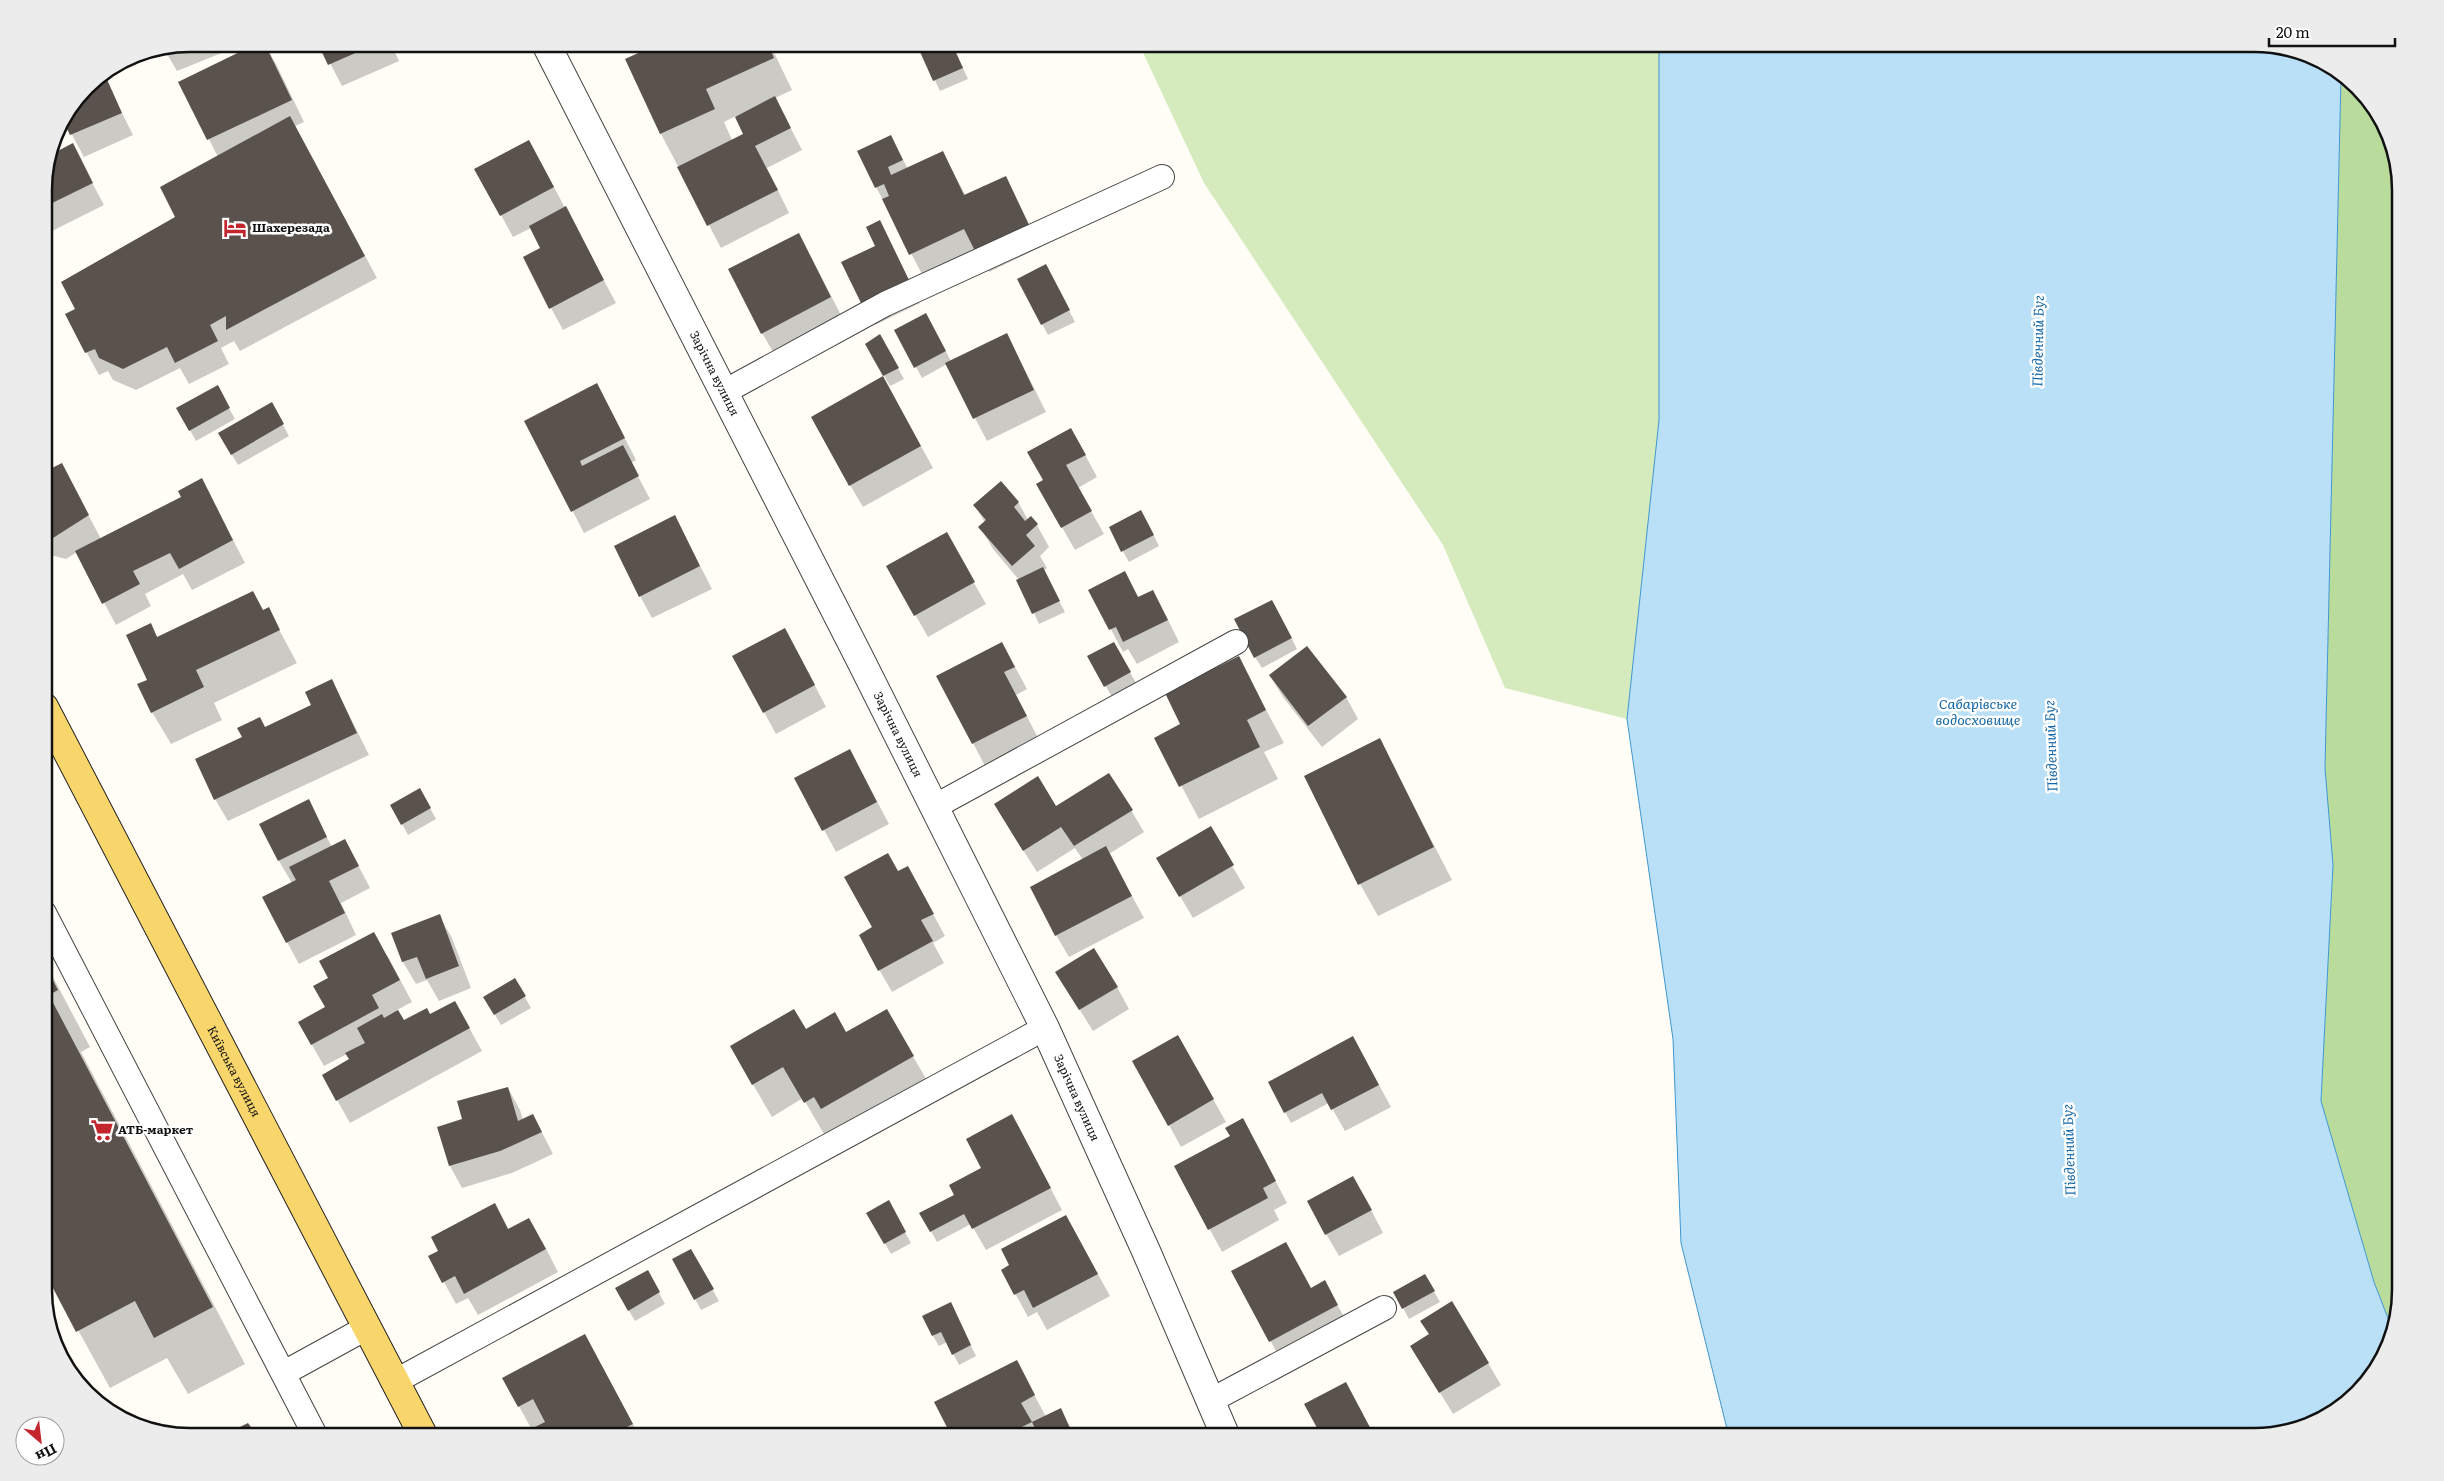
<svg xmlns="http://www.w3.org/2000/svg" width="2444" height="1481" font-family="Literata,serif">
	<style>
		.green { fill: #d5ebbd }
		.forest { fill: #b9dc9c }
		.water { fill: #b9e0f7; stroke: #3f96cf }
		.shadow { fill: #0003; fill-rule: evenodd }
		.building { fill: #5a524d }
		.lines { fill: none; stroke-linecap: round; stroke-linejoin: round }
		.lane-casing { stroke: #444; stroke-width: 26 }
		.street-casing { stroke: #444; stroke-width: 30 }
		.primary-casing { stroke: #222; stroke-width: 30 }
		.lane { stroke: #fff; stroke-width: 24 }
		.street { stroke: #fff; stroke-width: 28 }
		.primary { stroke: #f9d66b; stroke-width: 28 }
		.labels { text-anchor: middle; stroke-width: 5; stroke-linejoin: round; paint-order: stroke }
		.poi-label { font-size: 12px; font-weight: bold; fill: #111; stroke: #fff; text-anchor: start }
		.street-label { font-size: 12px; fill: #111; stroke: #fff }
		.water-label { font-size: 14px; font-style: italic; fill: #1768a6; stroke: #fff }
		.rim { fill: none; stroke: #111; stroke-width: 2.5 }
	</style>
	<rect width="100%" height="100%" fill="#fffdf5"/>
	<path class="green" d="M1139 44H1659V420L1627 719 1505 688 1443 545 1204 183Z"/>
	<path class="forest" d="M2341 77 2380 117 2400 181V1291L2391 1326 2374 1282 2321 1101 2333 865 2325 768Z"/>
	<path class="water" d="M1659 44H2254L2327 64 2341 77 2325 768 2333 865 2321 1101 2374 1282 2391 1326 2380 1364 2327 1417 2254 1437H1729L1681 1243 1673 1039 1627 719 1659 420Z"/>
	<g class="shadow">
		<path d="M190 44H244L177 71 164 49Z"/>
		<path d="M259 44H264L276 64 304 122 295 126 377 278 240 351 234 341 221 348 229 364 189 384 180 368 136 390 113 380 108 371 99 375 66 315 76 309 177 218 218 157 180 82Z"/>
		<path d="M320 44H391L399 61 342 86Z"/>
		<path d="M661 44H770L792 90 775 98 802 150 767 168 789 213 721 248 661 134 627 60ZM736 116 745 134 732 140 724 122Z"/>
		<path d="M923 44H952L968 79 940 91 918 46Z"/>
		<path d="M104 77 133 135 84 157 64 120 87 86Z"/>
		<path d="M891 137 908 169 943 153 966 196 1005 177 1041 247 989 272 976 251 923 276 876 187Z"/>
		<path d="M72 145 104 205 44 235V181Z"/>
		<path d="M541 163 616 303 563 330 551 308 542 248 531 228 513 237 476 169Z"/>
		<path d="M879 222 920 303 875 325 843 263 877 247Z"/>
		<path d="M811 257 843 319 775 355 762 333Z"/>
		<path d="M1052 277 1075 322 1048 335 1019 280Z"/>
		<path d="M932 325 951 361 1007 334 1046 412 987 441 947 364 922 378 896 330Z"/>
		<path d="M880 336 904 379 890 386 866 344Z"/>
		<path d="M217 387 235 419 196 441 178 409Z"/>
		<path d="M895 399 933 468 863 507 850 485Z"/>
		<path d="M271 403 289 436 238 465 219 433Z"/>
		<path d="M609 407 636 460 631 463 650 499 584 533 526 421Z"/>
		<path d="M1083 451 1097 477 1078 488 1104 534 1075 550 1038 485Z"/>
		<path d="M62 465 101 539 232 538 245 563 192 590 183 574 145 594 151 606 116 625 77 552 66 559 50 555 44 545V474Z"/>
		<path d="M1018 502 1028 520 1037 525 1049 547 1040 556 1047 568 1043 571 1065 612 1039 624 1019 580 993 549 980 527 985 523 975 505Z"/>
		<path d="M675 517 712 589 652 618 640 596Z"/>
		<path d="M1147 522 1159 546 1129 562 1110 528Z"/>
		<path d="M946 534 986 604 928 637 888 567Z"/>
		<path d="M1124 573 1139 598 1165 614 1179 642 1137 664 1128 649 1123 652 1090 590Z"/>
		<path d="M268 609 297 663 214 703 222 720 171 744 152 712 149 680 150 625 158 638Z"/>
		<path d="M1278 612 1297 649 1262 668 1255 657Z"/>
		<path d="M1114 643 1136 683 1112 697 1089 656Z"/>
		<path d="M797 651 826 707 776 734 764 712Z"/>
		<path d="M1238 658 1284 743 1264 752 1278 779 1199 819 1156 738 1182 725Z"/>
		<path d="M1014 665 1027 689 1016 695 1038 738 985 766 938 676Z"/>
		<path d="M1270 676 1346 697 1358 719 1322 747 1283 697Z"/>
		<path d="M332 681 369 755 228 821 215 799 244 738 312 705Z"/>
		<path d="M1379 739 1452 880 1378 916 1360 884Z"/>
		<path d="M862 773 889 824 836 852 796 778Z"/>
		<path d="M420 790 436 819 408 835 392 806Z"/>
		<path d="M308 801 332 847 345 840 370 888 341 903 356 935 299 964 287 942 292 883 279 861Z"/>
		<path d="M1056 807 1131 810 1144 832 1109 854 1144 918 1069 957 1056 935 1083 860 1075 848 1037 872 1008 826Z"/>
		<path d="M1210 828 1245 888 1193 918 1158 859Z"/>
		<path d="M898 873 920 890 945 936 933 943 944 963 892 992 860 936 874 928Z"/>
		<path d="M439 916 452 938 471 988 439 1001 427 980 416 984 403 962 393 934Z"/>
		<path d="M387 955 412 1002 397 1010 404 1022 430 1016 467 1024 482 1051 350 1123 323 1075 351 1060 347 1054 324 1066 312 1045 327 1007Z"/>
		<path d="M44 960 90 1047 81 1052 245 1364 188 1394 167 1358 110 1388 44 1268Z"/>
		<path d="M515 979 531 1008 501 1025 485 997Z"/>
		<path d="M1117 987 1129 1009 1093 1031 1070 994Z"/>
		<path d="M886 1010 932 1089 841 1141 834 1129 824 1134 803 1098 772 1117 731 1047 806 1031 846 1033Z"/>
		<path d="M1178 1037 1226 1122 1181 1147 1169 1125Z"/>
		<path d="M1365 1059 1391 1107 1345 1131 1329 1103 1291 1123 1269 1083Z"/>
		<path d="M508 1088 520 1110 523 1120 533 1115 553 1154 512 1173 462 1188 450 1166 463 1120Z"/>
		<path d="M1232 1137 1255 1142 1287 1203 1274 1210 1279 1220 1222 1252 1176 1167Z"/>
		<path d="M1024 1138 1062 1210 986 1250 971 1224 937 1242 921 1213 956 1195Z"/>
		<path d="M1366 1200 1383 1233 1339 1256 1326 1234Z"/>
		<path d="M888 1202 911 1243 891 1254 868 1214Z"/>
		<path d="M494 1204 509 1230 542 1241 558 1272 478 1315 468 1298 456 1304 430 1257 440 1252Z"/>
		<path d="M1066 1216 1110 1296 1047 1330 1037 1312 1028 1317 1003 1271 1011 1266Z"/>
		<path d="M691 1251 719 1301 701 1310 674 1260Z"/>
		<path d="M647 1271 665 1304 635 1321 616 1289Z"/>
		<path d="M1233 1272 1311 1289 1324 1282 1350 1327 1283 1364Z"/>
		<path d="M1425 1276 1440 1302 1409 1319 1395 1293Z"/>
		<path d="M956 1315 976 1356 959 1365 947 1342 939 1346 933 1336Z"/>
		<path d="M1017 1362 1046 1417 1061 1410 1075 1437H953L936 1403Z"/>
		<path d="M1488 1363 1501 1385 1453 1414 1425 1368Z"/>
		<path d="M603 1368 640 1437H534L531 1431 532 1430 504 1379Z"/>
		<path d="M1306 1404 1358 1405 1375 1437H1323Z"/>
	</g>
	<g class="building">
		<path d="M256 44H265L292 100 207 140 178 82Z"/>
		<path d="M318 44H376L328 65Z"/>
		<path d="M658 44H768L774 58 706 89 715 109 660 134 625 59Z"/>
		<path d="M920 44H952L963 68 933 81 917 45Z"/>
		<path d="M105 75 122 113 70 135 63 121 87 86Z"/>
		<path d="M775 96 791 128 755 146 778 190 707 226 677 167 743 134 735 117Z"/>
		<path d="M290 116 365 256 226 330V316L210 325 218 341 175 363 167 347 123 369 99 358 95 349 85 353 65 314 75 309 61 282 175 217 160 187Z"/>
		<path d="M891 135 903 160 888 167 891 175 943 151 964 195 1006 176 1029 225 975 251 964 229 909 255 882 199 889 196 884 184 875 188 857 151Z"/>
		<path d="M529 140 554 187 500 216 474 169Z"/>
		<path d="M73 143 93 183 44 207V181L50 155Z"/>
		<path d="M566 206 604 280 549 309 523 257 540 248 529 226Z"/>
		<path d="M880 220 909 280 861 303 841 262 875 246 866 227Z"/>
		<path d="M799 233 831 297 761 334 728 269Z"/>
		<path d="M1046 264 1070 310 1041 325 1017 279Z"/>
		<path d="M926 313 946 351 914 368 894 330Z"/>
		<path d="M1007 333 1034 390 973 419 945 363Z"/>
		<path d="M880 334 899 368 883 376 865 344Z"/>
		<path d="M883 376 921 446 849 486 811 417Z"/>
		<path d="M597 383 625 438 580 461 582 466 623 445 639 476 571 512 524 421Z"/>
		<path d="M218 385 230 408 189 431 176 408Z"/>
		<path d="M272 402 284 424 231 455 218 433Z"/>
		<path d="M1071 428 1086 455 1066 465 1092 511 1061 528 1036 484 1043 480 1027 452Z"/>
		<path d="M62 463 89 515 53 538 44 535V472Z"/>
		<path d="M202 478 233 540 179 569 170 553 133 571 140 584 102 604 75 551 181 497 178 491Z"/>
		<path d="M1001 481 1019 502 1014 507 1025 521 1031 516 1038 524 1026 535 1035 546 1012 566 978 527 986 520 973 505Z"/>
		<path d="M1141 510 1154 535 1121 552 1109 527Z"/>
		<path d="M675 515 700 566 639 597 614 546Z"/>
		<path d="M947 532 975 582 914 616 886 566Z"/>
		<path d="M1043 567 1060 601 1032 614 1016 580Z"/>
		<path d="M1125 571 1138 597 1153 590 1168 620 1123 642 1116 627 1109 630 1088 590Z"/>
		<path d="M253 591 263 610 269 607 280 630 196 670 204 687 151 713 137 684 147 680 126 635 151 623 157 637Z"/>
		<path d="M1272 600 1292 638 1254 658 1234 619Z"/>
		<path d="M785 628 815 685 763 713 732 656Z"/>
		<path d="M1002 642 1015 667 1004 672 1027 716 972 744 936 676Z"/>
		<path d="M1114 642 1131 672 1104 687 1087 656Z"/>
		<path d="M1307 646 1347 697 1308 726 1269 675Z"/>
		<path d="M1239 656 1266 710 1247 720 1260 747 1179 787 1154 738 1180 724 1165 693Z"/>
		<path d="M332 679 357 733 214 800 195 759 242 737 237 728 260 717 265 727 311 705 305 692Z"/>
		<path d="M1380 738 1434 847 1358 885 1304 776Z"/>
		<path d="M850 749 877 802 822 831 794 778Z"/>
		<path d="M1109 773 1133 810 1074 846 1061 827 1023 851 994 804 1038 776 1056 806Z"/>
		<path d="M420 788 431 808 401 825 390 805Z"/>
		<path d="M309 799 327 837 278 861 259 824Z"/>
		<path d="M1211 826 1234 865 1179 897 1156 858Z"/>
		<path d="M345 839 359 866 329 881 345 913 286 943 262 897 296 880 289 867Z"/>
		<path d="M1106 846 1132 896 1055 936 1030 887Z"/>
		<path d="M888 853 898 871 908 866 934 914 921 920 933 941 878 971 859 935 872 927 844 877Z"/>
		<path d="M440 914 459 966 426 979 417 957 402 962 391 933Z"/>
		<path d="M374 932 400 980 372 995 379 1008 311 1045 298 1022 325 1007 313 986 328 978 319 961Z"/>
		<path d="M1094 948 1118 987 1079 1010 1055 972Z"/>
		<path d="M44 963 58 990 49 995 213 1307 154 1338 135 1301 76 1332 44 1271Z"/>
		<path d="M515 978 526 996 494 1015 483 997Z"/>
		<path d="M455 1001 470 1028 336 1101 322 1075 349 1059 345 1053 365 1043 357 1028 382 1014 384 1018 398 1010 404 1020 427 1008 430 1014Z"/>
		<path d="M794 1009 806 1029 835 1012 846 1032 887 1009 914 1056 821 1109 814 1097 804 1103 783 1067 752 1085 730 1046Z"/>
		<path d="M1178 1035 1214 1099 1168 1126 1132 1061Z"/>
		<path d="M1353 1036 1379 1085 1331 1110 1322 1093 1284 1113 1268 1082Z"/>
		<path d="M508 1087 518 1121 533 1114 542 1132 500 1151 449 1166 437 1127 462 1119 457 1101Z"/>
		<path d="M1012 1114 1051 1188 972 1229 964 1214 930 1232 919 1213 954 1195 949 1185 981 1168 966 1139Z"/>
		<path d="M1243 1118 1276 1181 1263 1188 1268 1198 1208 1230 1174 1166 1230 1136 1225 1128Z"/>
		<path d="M1353 1176 1372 1210 1325 1235 1307 1201Z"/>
		<path d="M889 1200 906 1232 884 1244 866 1213Z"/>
		<path d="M495 1203 508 1229 529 1218 546 1249 464 1294 455 1276 442 1283 428 1256 438 1251 431 1237Z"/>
		<path d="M1066 1215 1098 1274 1033 1308 1024 1290 1014 1295 1001 1270 1009 1265 1001 1249Z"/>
		<path d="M1286 1242 1311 1288 1325 1280 1338 1305 1269 1342 1231 1271Z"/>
		<path d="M691 1249 714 1289 694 1300 672 1259Z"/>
		<path d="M648 1270 660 1292 628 1311 615 1288Z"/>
		<path d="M1425 1274 1435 1291 1402 1309 1393 1292Z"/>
		<path d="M1452 1301 1489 1363 1439 1393 1410 1346 1429 1334 1420 1321Z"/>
		<path d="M951 1302 971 1345 952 1355 941 1332 932 1336 922 1316Z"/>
		<path d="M585 1334 633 1424 607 1437H533L529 1430 545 1422 533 1399 518 1407 502 1378Z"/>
		<path d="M1017 1360 1035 1395 1021 1403 1032 1422 1001 1437H952L934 1402Z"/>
		<path d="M1346 1382 1375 1437H1322L1304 1404Z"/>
		<path d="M1061 1408 1074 1437H1039L1032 1422Z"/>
		<path d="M248 1423 258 1437H220Z"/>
		<path d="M1164 1429 1169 1437H1150Z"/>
	</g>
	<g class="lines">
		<defs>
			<g id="lane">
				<path d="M724 392 885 304 1162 177"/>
				<path d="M934 807 1236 642"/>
				<path d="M44 913 316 1437"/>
				<path d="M284 1373 368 1327"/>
				<path d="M396 1381 1045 1028"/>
				<path d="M1210 1401 1384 1308"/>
			</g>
			<g id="street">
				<path id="s1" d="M546 44 859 657 1045 1028 1146 1251 1226 1437"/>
			</g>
			<g id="primary">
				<path id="s2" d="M44 707 424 1437"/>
			</g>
		</defs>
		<use href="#lane" class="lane-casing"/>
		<use href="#street" class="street-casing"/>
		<use href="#primary" class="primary-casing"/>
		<use href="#lane" class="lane"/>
		<use href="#street" class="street"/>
		<use href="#primary" class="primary"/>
	</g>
	<defs>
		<symbol id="hotel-bare" viewBox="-9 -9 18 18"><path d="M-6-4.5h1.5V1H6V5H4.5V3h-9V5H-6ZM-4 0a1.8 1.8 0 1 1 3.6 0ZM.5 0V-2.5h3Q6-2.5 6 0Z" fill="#c4262e" stroke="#fff" stroke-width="2.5" paint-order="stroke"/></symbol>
		<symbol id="supermarket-bare" viewBox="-9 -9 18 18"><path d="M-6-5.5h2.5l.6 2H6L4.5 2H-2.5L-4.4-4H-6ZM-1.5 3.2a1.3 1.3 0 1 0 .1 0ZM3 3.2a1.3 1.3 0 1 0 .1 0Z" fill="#c4262e" stroke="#fff" stroke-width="2.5" paint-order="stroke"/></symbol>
	</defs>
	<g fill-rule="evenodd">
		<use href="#hotel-bare" x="219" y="212" width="32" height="32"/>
		<use href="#supermarket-bare" x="86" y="1114" width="32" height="32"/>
	</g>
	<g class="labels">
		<g class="poi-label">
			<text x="252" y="232">Шахерезада</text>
			<text x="118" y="1134">АТБ-маркет</text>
		</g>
		<g class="street-label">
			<text dy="4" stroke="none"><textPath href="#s1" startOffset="370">Зарічна вулиця</textPath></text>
			<text dy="4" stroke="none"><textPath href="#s1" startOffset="775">Зарічна вулиця</textPath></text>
			<text dy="4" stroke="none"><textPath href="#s2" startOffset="411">Київська вулиця</textPath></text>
			<text dy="4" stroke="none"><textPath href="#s1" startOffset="1180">Зарічна вулиця</textPath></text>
		</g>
		<g class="water-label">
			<text transform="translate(2038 341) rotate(-89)" y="5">Південний Буг</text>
			<text x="1978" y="709">Сабарівське<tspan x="1978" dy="16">водосховище</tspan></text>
			<text transform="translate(2051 746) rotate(-92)" y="5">Південний Буг</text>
			<text transform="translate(2069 1150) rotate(-92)" y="5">Південний Буг</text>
		</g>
	</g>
	<path d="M0 0H2444V1481H0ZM190 52H2254A138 138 0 0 1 2392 190V1290A138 138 0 0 1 2254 1428H190A138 138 0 0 1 52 1290V190A138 138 0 0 1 190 52Z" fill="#ececec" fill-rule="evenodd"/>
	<path class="rim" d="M190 52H2254A138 138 0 0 1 2392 190V1290A138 138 0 0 1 2254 1428H190A138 138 0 0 1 52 1290V190A138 138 0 0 1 190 52Z"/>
	<g transform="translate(40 1441) rotate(152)"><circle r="24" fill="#ffffff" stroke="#a0a0a0"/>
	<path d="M0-4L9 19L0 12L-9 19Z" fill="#c4262e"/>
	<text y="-8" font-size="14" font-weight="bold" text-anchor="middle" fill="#111111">Пн</text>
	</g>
	<path d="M2269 38v8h126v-8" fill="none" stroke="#111111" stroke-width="2.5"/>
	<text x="2276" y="38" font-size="15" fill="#111111" stroke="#ffffff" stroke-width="4" paint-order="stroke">20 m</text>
</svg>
